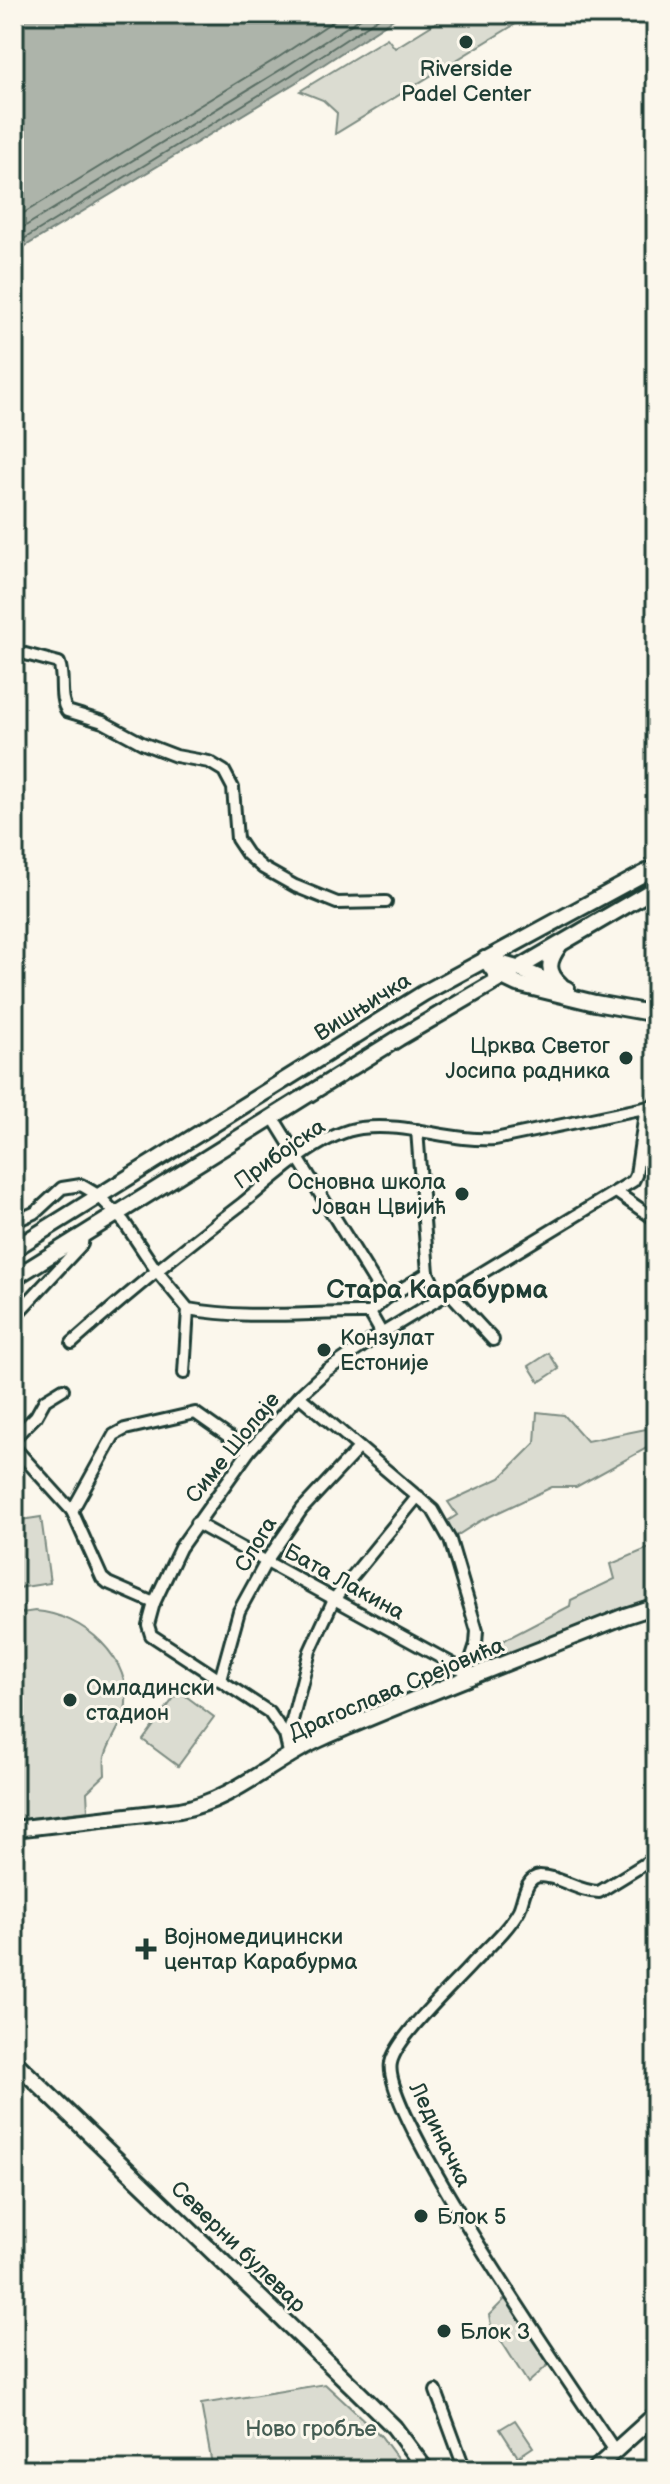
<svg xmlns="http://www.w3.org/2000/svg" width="670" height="2484" font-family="'Balsamiq Sans',sans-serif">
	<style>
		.green { fill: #dbdcd1; stroke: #7d8c82; stroke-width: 2 }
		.water { fill: #adb4aa; stroke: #74847b; stroke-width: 2 }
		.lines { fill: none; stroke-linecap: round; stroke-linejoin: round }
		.shore { stroke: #586d63; stroke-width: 2 }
		.street-casing { stroke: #1f3d34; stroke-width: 16 }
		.secondary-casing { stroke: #1f3d34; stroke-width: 20 }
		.street { stroke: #fbf7ec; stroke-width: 10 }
		.secondary { stroke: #fbf7ec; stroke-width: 14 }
		.poi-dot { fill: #1f3d34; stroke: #fbf7ec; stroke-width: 3 }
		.labels { text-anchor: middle; stroke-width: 6; stroke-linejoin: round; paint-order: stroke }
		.poi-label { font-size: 22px; fill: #1f3d34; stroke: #fbf7ec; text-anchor: start }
		.street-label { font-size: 22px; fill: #1f3d34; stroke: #fbf7ec }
		.park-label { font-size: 22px; fill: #455d53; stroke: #fbf7ec }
		.quarter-label { font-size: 26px; font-weight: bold; fill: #1f3d34; stroke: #fbf7ec }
	</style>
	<rect width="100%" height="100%" fill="#fbf7ec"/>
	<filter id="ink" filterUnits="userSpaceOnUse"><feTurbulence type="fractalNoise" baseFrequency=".0125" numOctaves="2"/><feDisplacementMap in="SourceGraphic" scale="16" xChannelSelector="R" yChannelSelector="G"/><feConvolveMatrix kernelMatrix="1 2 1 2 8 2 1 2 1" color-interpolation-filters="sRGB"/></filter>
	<g filter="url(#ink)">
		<g class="green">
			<path d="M450 14H532L335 134 337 113 323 100 300 91 387 38 395 48Z"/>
			<path d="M549 1353 559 1369 539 1382 529 1366Z"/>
			<path d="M537 1412 564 1415 587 1441 656 1427V1443L576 1487H552L480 1521 450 1540 443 1524 457 1515 448 1502 500 1478 535 1443Z"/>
			<path d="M41 1517 50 1583 18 1588 14 1561V1521Z"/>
			<path d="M656 1545V1596L479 1667 485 1650 570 1606 571 1600 615 1579 611 1564Z"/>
			<path d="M35 1611C82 1614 135 1658 125 1711 121 1727 109 1741 105 1757 104 1762 105 1770 105 1775L87 1792 88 1811 14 1820V1614Z"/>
			<path d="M179 1691 214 1717 178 1766 143 1740Z"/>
			<path d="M506 2298 549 2364 528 2383 491 2325 489 2315Z"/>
			<path d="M325 2384 381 2436 406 2470H213L201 2404Z"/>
			<path d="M515 2420 533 2447 518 2457 500 2429Z"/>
		</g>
		<path class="water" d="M14 14H401L295 83 14 253Z"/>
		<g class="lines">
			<g class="shore">
				<path d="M14 219 279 57 344 14"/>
				<path d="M14 233 285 67 367 14"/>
				<path d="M14 245 290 76 385 14"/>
			</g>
			<defs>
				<g id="street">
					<path d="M14 651 59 663C65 678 58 696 67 711L103 722 142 743 176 756 209 762 224 771 233 788 237 839 247 854 263 868 295 886 337 903 386 902"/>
					<path d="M272 1116 385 1299"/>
					<path d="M417 1130 428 1273 440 1297"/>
					<path d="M616 1192 656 1220"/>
					<path d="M14 1222 36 1212 62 1188 81 1185 98 1195 124 1222 156 1270 188 1309C248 1320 309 1312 370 1313L382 1334"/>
					<path d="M449 1292 493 1340"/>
					<path d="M370 1313 385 1299 428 1273"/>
					<path d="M14 1317 82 1244 83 1234"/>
					<path d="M72 1343C127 1294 184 1248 243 1203 274 1178 320 1133 361 1128 407 1122 450 1142 495 1139L649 1107"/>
					<path d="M184 1373 188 1309"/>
					<path d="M299 1396 433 1510 450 1540 477 1631 476 1644 467 1672"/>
					<path d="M14 1438 36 1416 45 1400 63 1389"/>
					<path d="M14 1447 72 1511 102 1578 108 1583 154 1603"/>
					<path d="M72 1511 114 1435 125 1429 195 1413 249 1451"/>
					<path d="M196 1523 467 1672 469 1676"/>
					<path d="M220 1680 239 1611 267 1560 302 1509 358 1449"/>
					<path d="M287 1740 310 1651 334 1599 418 1496"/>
					<path d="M290 1757 285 1735 269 1712 151 1635 148 1625 154 1603 180 1548 249 1451 299 1396 326 1371 373 1339 633 1181 636 1175 645 1113 656 1102"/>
					<path d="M436 2391 465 2470"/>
					<path d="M615 2451C578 2395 380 2112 391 2063 396 2038 452 1986 471 1965 487 1948 508 1930 519 1910 524 1899 525 1877 540 1876 560 1876 578 1892 599 1892L656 1857"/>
				</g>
				<g id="secondary">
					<path d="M559 946C548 961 546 972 561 985"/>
					<path d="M485 959 496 974 517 984 595 1003 656 1014"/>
					<path d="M485 959 517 968 567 989"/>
					<path d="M14 1249 424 993 656 867"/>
					<path d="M14 1278 399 1038 656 888"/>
					<path d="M14 1829 180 1810C234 1800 271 1761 320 1739 420 1695 523 1657 625 1616L656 1606"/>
					<path d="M14 2061 353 2387 394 2427 426 2470"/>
					<path d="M594 2470 656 2414"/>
				</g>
			</defs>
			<use href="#street" class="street-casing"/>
			<use href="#secondary" class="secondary-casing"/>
			<use href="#street" class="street"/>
			<use href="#secondary" class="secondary"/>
		</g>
	</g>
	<g class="poi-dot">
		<circle cx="466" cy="42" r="8"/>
		<circle cx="626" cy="1058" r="8"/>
		<circle cx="462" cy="1194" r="8"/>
		<circle cx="324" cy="1350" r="8"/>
		<circle cx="70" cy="1700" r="8"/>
		<path d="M142 1937h8v8h8v8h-8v8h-8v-8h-8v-8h8z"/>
		<circle cx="421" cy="2216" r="8"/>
		<circle cx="444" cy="2331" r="8"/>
	</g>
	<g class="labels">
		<g class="poi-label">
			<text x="466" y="76" text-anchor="middle">Riverside<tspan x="466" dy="25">Padel Center</tspan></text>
			<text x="610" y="1053" text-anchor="end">Црква Светог<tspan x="610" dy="25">Јосипа радника</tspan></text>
			<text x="446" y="1189" text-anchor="end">Основна школа<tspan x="446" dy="25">Јован Цвијић</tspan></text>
			<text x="340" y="1345">Конзулат<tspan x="340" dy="25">Естоније</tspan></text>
			<text x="86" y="1695">Омладински<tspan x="86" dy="25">стадион</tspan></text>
			<text x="164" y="1944">Војномедицински<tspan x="164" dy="25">центар Карабурма</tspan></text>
			<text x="437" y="2224">Блок 5</text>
			<text x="460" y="2339">Блок 3</text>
		</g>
		<g class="street-label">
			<text transform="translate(362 1006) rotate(-32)" y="8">Вишњичка</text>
			<text transform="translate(279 1153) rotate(-35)" y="8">Прибојска</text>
			<text transform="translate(232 1447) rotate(-51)" y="8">Симе Шолаје</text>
			<text transform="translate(255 1544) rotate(-59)" y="8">Слога</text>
			<text transform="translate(345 1581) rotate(29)" y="8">Бата Лакина</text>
			<text transform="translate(396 1688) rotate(-23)" y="8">Драгослава Срејовића</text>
			<text transform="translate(441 2134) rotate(64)" y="8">Лединачка</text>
			<text transform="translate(239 2246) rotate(44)" y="8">Северни булевар</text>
		</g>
		<g class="park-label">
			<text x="311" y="2436">Ново гробље</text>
		</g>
		<g class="quarter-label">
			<text x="437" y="1298">Стара Карабурма</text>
		</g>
	</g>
	<rect width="670" height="2484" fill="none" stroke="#fbf7ec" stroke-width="48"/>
	<rect x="24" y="24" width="622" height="2436" fill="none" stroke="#1f3d34" stroke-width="3" filter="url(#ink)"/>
</svg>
